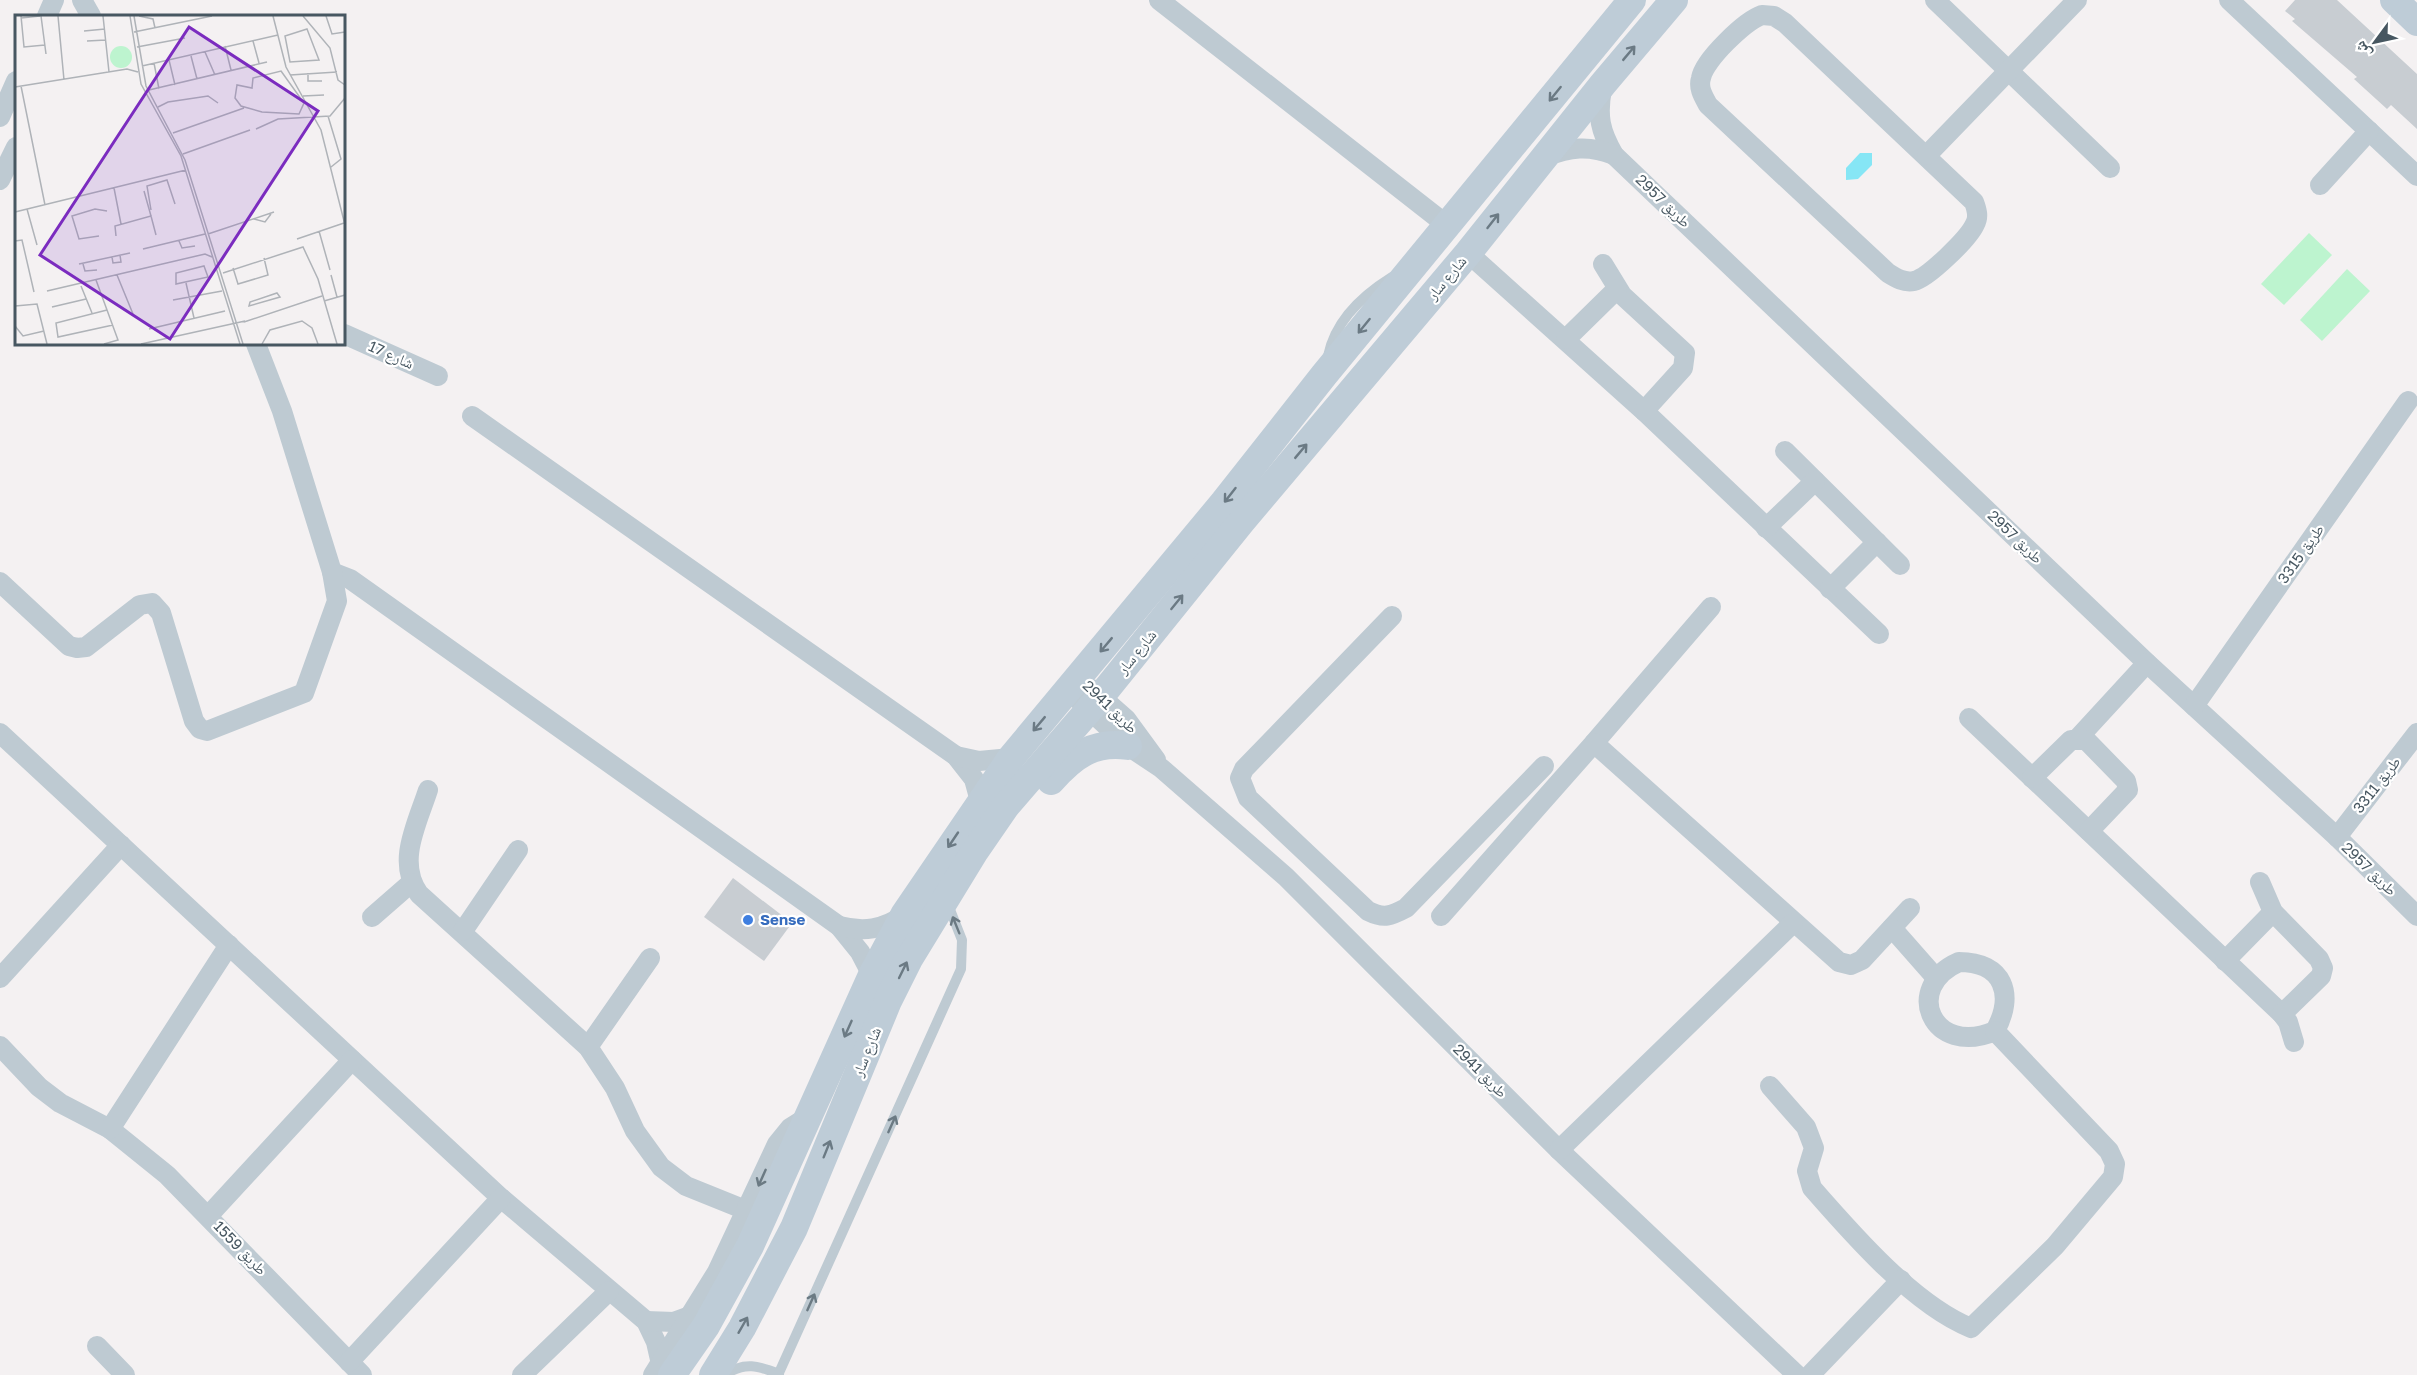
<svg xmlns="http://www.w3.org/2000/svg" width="2417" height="1375" font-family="'Golos Text','Noto Naskh Arabic',sans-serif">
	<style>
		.green { fill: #bdf4cf }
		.water { fill: #86e6f5 }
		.building { fill: #c8cdd2 }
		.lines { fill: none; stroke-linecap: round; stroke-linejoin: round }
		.lane { stroke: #becad2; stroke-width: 10 }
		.street { stroke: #becad2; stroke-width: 20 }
		.secondary { stroke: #beccd7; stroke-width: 28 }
		.oneway { stroke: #6b7a84 }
		.oneway2 { stroke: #6b7a83 }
		.shop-dot { fill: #3f7fe0; stroke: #fff; stroke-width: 2 }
		.labels { text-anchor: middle; stroke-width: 4.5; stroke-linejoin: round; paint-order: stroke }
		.street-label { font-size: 15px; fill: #475761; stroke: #fff }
		.shop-label { font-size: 15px; font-weight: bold; fill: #366cbe; stroke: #fff; text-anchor: start }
		.inset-road { fill: none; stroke: #afb3b8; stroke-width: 1.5 }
		.view { fill: #7b2cbf; fill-opacity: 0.15; stroke: #7b2cbf; stroke-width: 3 }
		.inset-edge { fill: none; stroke: #475761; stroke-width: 3 }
	</style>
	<rect width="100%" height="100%" fill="#f4f1f2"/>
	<g class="green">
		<path d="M2309 233 2332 255 2284 305 2261 284Z"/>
		<path d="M2347 269 2370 291 2322 341 2300 320Z"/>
	</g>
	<path class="water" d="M1860 153H1872V165L1858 179 1846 180V168Z"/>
	<g class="building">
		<path d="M2295 0H2337L2417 74V129L2391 105 2387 109 2354 79 2357 77 2292 21 2295 19 2285 11Z"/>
		<path d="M733 878 792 923 764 961 704 917Z"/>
	</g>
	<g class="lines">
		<g class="lane">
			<path d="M1328 356C1335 321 1363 295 1392 277"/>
			<path d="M725 1375C744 1361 759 1366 779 1374"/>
			<path d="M778 1375 961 969 962 940 947 902"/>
		</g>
		<g class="street">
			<path d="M82 0 91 16"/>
			<path d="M1159 0 1448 226"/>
			<path d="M1935 0 2110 168"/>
			<path d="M2229 0 2417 176"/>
			<path d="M1762 15 1774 16 1785 23 1974 202C1977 210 1979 217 1975 224 1969 238 1928 278 1914 281 1904 283 1896 278 1888 273L1708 105C1703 96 1698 88 1701 78 1704 60 1745 21 1762 15Z"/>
			<path d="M47 16 54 0"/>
			<path d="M1602 89C1597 116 1600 131 1614 155L2147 663 2337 837 2417 916"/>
			<path d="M0 117 16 81"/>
			<path d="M1927 155 2077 0"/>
			<path d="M1545 157C1570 147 1589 145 1614 155"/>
			<path d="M0 180 16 147"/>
			<path d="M2320 185 2369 131"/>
			<path d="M1468 253 1644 411 1879 634"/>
			<path d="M1603 264 1622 295 1685 353 1683 368 1644 411"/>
			<path d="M344 334 438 376"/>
			<path d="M1566 339 1617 289"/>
			<path d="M472 416 956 756 974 779 980 801"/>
			<path d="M1785 451 1900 565"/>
			<path d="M1766 528 1815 481"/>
			<path d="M332 572 350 579 839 926 860 952 872 975"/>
			<path d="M0 582 69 646 77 648 86 647 140 605 152 603 161 613 194 721 200 729 207 731 304 693 337 601 332 572 282 411 256 344"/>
			<path d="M1830 589 1877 542"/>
			<path d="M1392 616 1244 769 1240 778 1248 798 1368 911C1384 919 1391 916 1406 908L1544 766"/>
			<path d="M1092 689 1126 719 1156 760"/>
			<path d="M1068 690 1128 746 1161 768 1286 877 1559 1150 1797 1375"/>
			<path d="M2194 706 2408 401"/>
			<path d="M1969 718 2282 1014 2288 1022 2294 1042"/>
			<path d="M0 733 501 1198 646 1321 656 1342 661 1364"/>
			<path d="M2078 738 2147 663"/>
			<path d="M1594 743 1711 607"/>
			<path d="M956 756 979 761 1011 758"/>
			<path d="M2032 778 2071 740H2086L2126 781 2128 790 2089 831"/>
			<path d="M428 790C417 824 396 862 419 894L588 1047 615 1088 635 1131 661 1167 686 1186 748 1211"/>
			<path d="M2337 837 2417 733"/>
			<path d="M2260 882 2273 912 2319 959 2323 968 2321 976 2282 1014"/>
			<path d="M1441 916 1594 743 1839 962 1851 965 1862 960 1910 908"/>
			<path d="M372 917 411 883"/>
			<path d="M839 926C863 932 883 930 904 915"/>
			<path d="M1892 928 1936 978"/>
			<path d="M463 931 518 850"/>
			<path d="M2225 961 2273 912"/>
			<path d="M1959 962C2004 962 2015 995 1995 1031 1932 1058 1902 987 1959 962Z"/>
			<path d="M0 978 121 845"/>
			<path d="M0 1046 39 1087 60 1103 110 1129 167 1175 362 1375"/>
			<path d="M588 1047 650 958"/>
			<path d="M1770 1086 1806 1127 1814 1148 1807 1171 1812 1188C1853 1235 1914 1305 1971 1328L2055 1246 2113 1177 2115 1164 2109 1151 1995 1031"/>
			<path d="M110 1129 229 945"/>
			<path d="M1559 1150 1793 923"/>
			<path d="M209 1215 352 1060"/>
			<path d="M646 1321 674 1322 693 1315"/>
			<path d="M97 1346 125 1375"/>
			<path d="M349 1362 501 1198"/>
			<path d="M522 1375 609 1291"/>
			<path d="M653 1375 717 1272 777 1144 790 1128 806 1118"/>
			<path d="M1810 1375 1901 1280"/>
		</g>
		<g class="secondary">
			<path d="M2394 0 2417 22"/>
			<path d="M1051 781C1073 756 1093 741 1128 746"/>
			<path d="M672 1375 706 1326 750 1246 872 975 904 915 1011 758 1224 502 1324 375 1632 0"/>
			<path d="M713 1375 742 1328 794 1228 888 1001 909 959 975 851 1006 806 1101 696 1242 521 1468 253 1603 84 1674 0"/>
		</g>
	</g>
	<defs><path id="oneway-shaft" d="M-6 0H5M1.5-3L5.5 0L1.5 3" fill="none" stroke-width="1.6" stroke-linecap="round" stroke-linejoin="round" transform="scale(1.5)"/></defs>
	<g class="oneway">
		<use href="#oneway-shaft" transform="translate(1629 53) rotate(-50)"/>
		<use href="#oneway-shaft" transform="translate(1555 94) rotate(129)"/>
		<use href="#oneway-shaft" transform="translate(1493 221) rotate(-52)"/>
		<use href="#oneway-shaft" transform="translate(1364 326) rotate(129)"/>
		<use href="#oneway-shaft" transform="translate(1301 451) rotate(-50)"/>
		<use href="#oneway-shaft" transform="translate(1230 495) rotate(128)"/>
		<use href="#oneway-shaft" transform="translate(1177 602) rotate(-51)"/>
		<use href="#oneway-shaft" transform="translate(1106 645) rotate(130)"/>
		<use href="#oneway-shaft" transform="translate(1039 724) rotate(130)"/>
		<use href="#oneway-shaft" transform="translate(953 840) rotate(124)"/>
		<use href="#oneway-shaft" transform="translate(903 970) rotate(-64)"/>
		<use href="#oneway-shaft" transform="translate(848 1029) rotate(114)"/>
		<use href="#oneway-shaft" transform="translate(827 1149) rotate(-68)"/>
		<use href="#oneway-shaft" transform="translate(743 1325) rotate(-60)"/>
	</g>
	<g class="oneway2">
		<use href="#oneway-shaft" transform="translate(956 925) rotate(-112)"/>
		<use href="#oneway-shaft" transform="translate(892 1124) rotate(-66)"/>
		<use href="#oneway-shaft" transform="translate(762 1178) rotate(114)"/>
		<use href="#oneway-shaft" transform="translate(811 1302) rotate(-66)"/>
	</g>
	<circle class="shop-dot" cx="748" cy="920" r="6"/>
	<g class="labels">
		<g class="street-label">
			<text transform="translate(1663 201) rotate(44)" y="5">طريق 2957</text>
			<text transform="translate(1447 278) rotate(-50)" y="5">شارع سار</text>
			<text transform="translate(391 355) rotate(24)" y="5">شارع 17</text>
			<text transform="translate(2015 537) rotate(44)" y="5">طريق 2957</text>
			<text transform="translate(2301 554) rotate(-55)" y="5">طريق 3315</text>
			<text transform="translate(1137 652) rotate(-51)" y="5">شارع سار</text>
			<text transform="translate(1110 707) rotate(44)" y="5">طريق 2941</text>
			<text transform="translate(2377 785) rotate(-52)" y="5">طريق 3311</text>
			<text transform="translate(2369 869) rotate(44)" y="5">طريق 2957</text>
			<text transform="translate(867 1052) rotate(-68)" y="5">شارع سار</text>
			<text transform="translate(1480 1071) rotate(45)" y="5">طريق 2941</text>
			<text transform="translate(240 1248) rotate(46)" y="5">طريق 1559</text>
		</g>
		<g class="shop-label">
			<text x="760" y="925">Sense</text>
		</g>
	</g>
	<g transform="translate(15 15)">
		<rect width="330" height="330" fill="#f4f1f2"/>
		<path d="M95 42a11 11 0 1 1 22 0a11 11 0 1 1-22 0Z" fill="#bdf4cf"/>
		<path class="inset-road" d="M6 1 9 32 30 30M26 1 31 39M43 1 49 65M88 1 94 57M115 1 126 69 166 141 225 329M119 1 131 71 170 145 228 329M124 1 138 4 140 13M258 1 271 52 306 115 330 210M288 1 315 33 323 65 330 70M311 1 317 19 330 17M6 3 25 1M292 14 304 45 275 47 270 21ZM69 16 90 14M119 17 197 1M72 26 91 25M238 26 244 48M210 31 216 55M122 32 170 23M190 37 200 60M176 41 182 64M154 45 160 70M139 48 144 74M127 51 263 20M266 56 289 88 284 99 247 97 226 91 220 83 222 70 237 73 238 63ZM293 58V66H307M275 60 322 57M6 71 30 190M0 72 112 54 123 57M134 75 252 47M288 81 309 80M143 92 153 87 193 81 203 88M313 101 326 144 316 152M241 114 263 104 315 101 330 83M158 118 229 93M168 139 235 115M99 173 106 209M12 194 22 230M136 195 132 171 152 165 160 189M0 197 171 155M136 201 141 220M239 204 250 207 256 199M304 216 315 255M193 219 259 197M84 221 64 224 57 201 80 194 92 196M101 221 100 211 136 201 129 176M282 224 329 208M0 226 7 225 19 277M164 226 167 233 180 231M128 234 190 219M97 242 98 248 106 247 105 240M64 249 115 238M68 249 70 256 82 255M189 251 193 262 161 269V258ZM218 253 223 269 253 260 249 243M208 258 288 232 303 264 322 329M102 260 118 299M316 260 322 282M81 265 103 325 89 329M171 268 179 303M66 271 77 298M32 276 190 239 197 242M262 278 265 282 234 291 235 287ZM158 285 207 276M309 286 330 280M0 291 22 289 32 329M37 292 71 284M92 295 41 308 43 322 98 310M229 307 307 281M0 311 8 321 29 316M134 314 210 296M126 329 230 306M247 329 255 315 287 306 297 313 303 329"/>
		<path class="view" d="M174 12 303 96 155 324 25 240Z"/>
		<rect width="330" height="330" class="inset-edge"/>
	</g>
	<g transform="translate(2375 42) rotate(237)" stroke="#ffffff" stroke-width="4.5" paint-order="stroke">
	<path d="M0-4.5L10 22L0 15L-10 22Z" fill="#475761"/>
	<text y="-9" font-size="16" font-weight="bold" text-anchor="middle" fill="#475761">ش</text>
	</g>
</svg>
